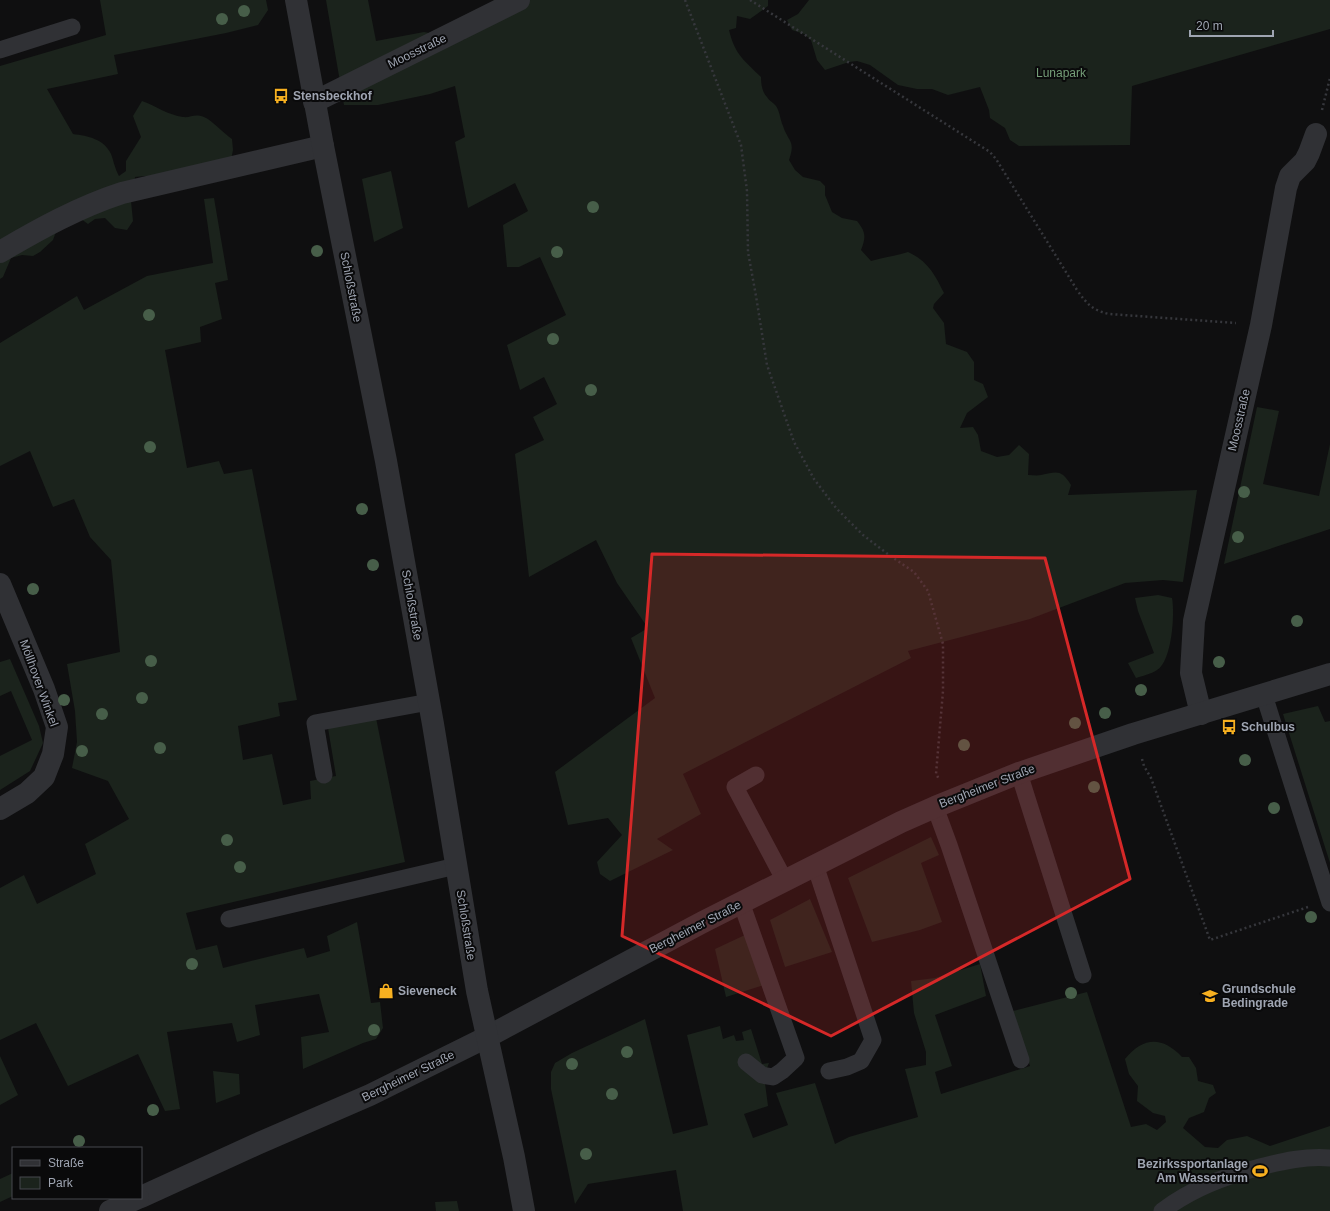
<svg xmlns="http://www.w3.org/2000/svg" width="1330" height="1211" font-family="Helvetica,sans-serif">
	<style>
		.green { fill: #1b231c }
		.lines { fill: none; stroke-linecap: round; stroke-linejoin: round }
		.path { stroke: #36373c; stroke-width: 2.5; stroke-dasharray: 2 3; stroke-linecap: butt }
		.service { stroke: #303135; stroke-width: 17 }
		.minor { stroke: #303135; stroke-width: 22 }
		.tertiary { stroke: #303135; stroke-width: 22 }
		.tree { fill: #475e49 }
		.marked { fill: #d62828; fill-opacity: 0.2; stroke: #d62828; stroke-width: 3; stroke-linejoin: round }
		.labels { text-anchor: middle; stroke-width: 4; stroke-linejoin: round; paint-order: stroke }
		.street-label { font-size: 12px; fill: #9fa5b2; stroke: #0a0a0b }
		.park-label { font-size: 12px; fill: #759e78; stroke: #0a0a0b }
		.poi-label { font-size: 12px; font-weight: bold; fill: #9fa5b2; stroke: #0a0a0b; text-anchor: start }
	</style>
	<rect width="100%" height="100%" fill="#0f0f10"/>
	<g class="green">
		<path d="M100 0H266L268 10 258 25 226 33 114 55 118 74 47 89 73 134C88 136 104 139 111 154 114 162 115 169 119 176L126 171V161L141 137 133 116 142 101C156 106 168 115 183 117 191 118 194 113 204 117 213 121 223 133 232 139L233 150 229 170 159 184 145 176 135 177 131 201 133 221 127 230 115 228 105 218 95 219 88 224 70 211 62 215 53 240 40 252 33 256 22 255 11 258 3 277 0 279V66L106 35Z"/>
		<path d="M326 0H368L376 41 424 32 464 40 466 36 494 0H768V6L750 19 737 16 736 28 729 30C735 55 744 60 761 77 761 84 762 92 767 97 769 101 773 102 776 106 780 112 780 119 783 126 788 142 796 140 789 160L795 170 803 177 820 181 825 186V195L832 212 842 218 857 221C866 232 866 237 861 250L871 261C884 257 896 256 908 252 928 261 935 275 944 293L934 304 933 308 944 323 946 344 967 352 974 362V380L983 384 988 397 967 413 960 428 973 427 978 435 981 451 997 457 1009 455 1019 445 1029 454 1028 475C1032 475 1037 476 1041 475 1057 472 1061 469 1071 485L1068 495 1197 490 1183 582 1163 580 1125 583 1030 619 908 651 911 658 683 774 701 814 657 839 673 850 610 881 600 874 597 862 622 835 608 818 568 825 555 772 655 698 631 638 648 628 617 583 596 540 529 577 515 454 544 440 533 417 557 404 544 377 520 390 507 345 566 315 540 257 519 267H507L503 225 528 211 515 183 468 208 455 142 465 137 455 86 430 94 378 105H344Z"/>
		<path d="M809 0H1330V29L1132 86 1130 145 1019 146 1010 140 1005 128 990 118 989 110 980 87 948 95 932 89H917L898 85 870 65 857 61 849 62 825 70 817 60 811 40 804 34 792 30 787 20 798 14Z"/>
		<path d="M391 171 403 228 374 242 362 179Z"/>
		<path d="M214 198 228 280 215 283 222 319 200 327 201 342 165 350 187 468 219 461 224 474 252 469 297 700 278 703 280 716 238 726 243 760 272 754 283 805 311 799 310 781 336 776 327 722 375 713 405 862 186 913 196 950 217 945 223 968 304 948 307 958 330 951 327 936 357 922 371 1003 380 1002 383 1028 376 1039 363 1043 303 1069 301 1037 329 1032 319 994 255 1005 260 1035 237 1042 232 1023 167 1032 180 1109 165 1111 138 1054 68 1086 36 1023 0 1040V888L24 875 37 904 96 874 85 844 129 819 108 781 72 768 77 742 75 711 67 664 120 652 111 560 90 537 74 499 53 507 30 451 0 466V343L77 296 84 310 147 276 213 263 204 199Z"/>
		<path d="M1257 407 1279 411 1263 484 1319 496 1330 444V529L1224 564Z"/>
		<path d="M1158 595 1172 598C1175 614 1172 661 1157 670 1151 674 1142 676 1136 678L1128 663 1154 653 1138 611 1135 598Z"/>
		<path d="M10 659 39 726 43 743 30 771 0 790V756L32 740 11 691 0 696V662Z"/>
		<path d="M1318 706 1325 722 1330 721V863L1283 714Z"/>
		<path d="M931 837 939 855 921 863 942 922 920 930 872 942 848 878Z"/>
		<path d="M810 899 832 952 785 967 770 920Z"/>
		<path d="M747 934 764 985 726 997 715 949Z"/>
		<path d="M980 964 986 996 935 1015 952 1066 935 1072 941 1094 1030 1066 1013 1011 1087 992 1131 1127 1146 1124 1157 1130 1166 1122 1165 1116 1153 1113 1137 1101 1138 1086 1129 1074 1125 1059C1143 1037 1162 1036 1182 1057H1189L1196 1068 1198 1081 1213 1085 1216 1093 1209 1098 1204 1112 1189 1118 1183 1128 1205 1147 1218 1148 1227 1140 1247 1136 1270 1146 1330 1126V1211H683L676 1170 588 1184 575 1204 551 1089V1072L555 1063 572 1053 645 1019 673 1134 708 1125 687 1035 720 1026 723 1039 734 1035 736 1041 744 1040 742 1032 751 1029 762 1064 769 1063 764 1076 768 1106 744 1114 753 1138 788 1125 776 1093 815 1083 835 1144 849 1137 918 1117 905 1069 926 1065V1052L914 1013 911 981 935 978Z"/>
		<path d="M0 1056 18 1095 0 1105Z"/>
		<path d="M213 1071 239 1074 240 1094 216 1103Z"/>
		<path d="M13 1173V1196L0 1202V1179Z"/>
		<path d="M457 1201 459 1211H436L435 1202Z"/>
	</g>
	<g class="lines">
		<g class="path">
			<path d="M685 0 741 145 747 191 748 252 756 296 767 365 794 442 814 479 836 508 863 535 889 555 914 572 928 591 943 644V691L936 774 939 779"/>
			<path d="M750 0 990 152 996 159 1077 290C1087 304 1092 310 1109 314L1236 323"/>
			<path d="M1322 110 1330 78"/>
			<path d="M1142 759 1144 766 1151 778 1210 940 1308 907"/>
		</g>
		<g class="service">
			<path d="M0 50 72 27"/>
			<path d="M1264 695 1330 903"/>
			<path d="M1019 773 1083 975"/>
			<path d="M324 775 315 723 429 702"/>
			<path d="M756 775 735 787 785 881"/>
			<path d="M935 807 949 845 1021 1060"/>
			<path d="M815 865 873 1040 861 1061 847 1067 829 1071"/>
			<path d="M741 902 796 1058 782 1071 773 1077 762 1075 746 1062"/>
			<path d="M229 919 456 866"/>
			<path d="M1162 1211C1193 1188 1223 1177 1260 1167 1283 1161 1306 1156 1330 1158"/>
		</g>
		<g class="minor">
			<path d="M314 102 519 0"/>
			<path d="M0 252C39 229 79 207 122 193L323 146"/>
			<path d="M0 584 44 689 57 727 53 754 44 777 27 793 0 809"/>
			<path d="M1201 714 1191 673 1194 621 1261 325 1286 188 1290 176 1305 161 1309 153 1316 134"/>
			<path d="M141 1197 257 1144 370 1095 487 1037 703 922 901 822 935 807 1019 773 1133 734 1330 674"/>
			<path d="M110 1211 138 1198"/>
		</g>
		<path class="tertiary" d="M296 0 323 146 386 461 433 724 477 991 514 1157 524 1211"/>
	</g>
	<g class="tree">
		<circle cx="244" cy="11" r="6"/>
		<circle cx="222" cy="19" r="6"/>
		<circle cx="593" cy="207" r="6"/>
		<circle cx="317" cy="251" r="6"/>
		<circle cx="557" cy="252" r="6"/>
		<circle cx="149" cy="315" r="6"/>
		<circle cx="553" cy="339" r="6"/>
		<circle cx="591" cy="390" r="6"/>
		<circle cx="150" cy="447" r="6"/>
		<circle cx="1244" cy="492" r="6"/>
		<circle cx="362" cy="509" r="6"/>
		<circle cx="1238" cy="537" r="6"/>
		<circle cx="373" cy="565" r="6"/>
		<circle cx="33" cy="589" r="6"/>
		<circle cx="1297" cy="621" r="6"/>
		<circle cx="151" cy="661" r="6"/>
		<circle cx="1219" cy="662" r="6"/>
		<circle cx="1141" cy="690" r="6"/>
		<circle cx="142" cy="698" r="6"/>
		<circle cx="64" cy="700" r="6"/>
		<circle cx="1105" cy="713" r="6"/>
		<circle cx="102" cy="714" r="6"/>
		<circle cx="1075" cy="723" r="6"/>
		<circle cx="964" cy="745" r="6"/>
		<circle cx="160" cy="748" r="6"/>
		<circle cx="82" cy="751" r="6"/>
		<circle cx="1245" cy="760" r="6"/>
		<circle cx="1094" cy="787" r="6"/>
		<circle cx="1274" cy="808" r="6"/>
		<circle cx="227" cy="840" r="6"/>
		<circle cx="240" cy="867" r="6"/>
		<circle cx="1311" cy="917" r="6"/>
		<circle cx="192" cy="964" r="6"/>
		<circle cx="1071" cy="993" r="6"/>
		<circle cx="374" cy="1030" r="6"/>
		<circle cx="627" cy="1052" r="6"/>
		<circle cx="572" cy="1064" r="6"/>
		<circle cx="612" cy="1094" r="6"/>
		<circle cx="153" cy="1110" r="6"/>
		<circle cx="79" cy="1141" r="6"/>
		<circle cx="586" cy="1154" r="6"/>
	</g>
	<path class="marked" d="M652 554 1045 558 1130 879 831 1036 622 936Z"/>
	<defs>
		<symbol id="bus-bare" viewBox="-9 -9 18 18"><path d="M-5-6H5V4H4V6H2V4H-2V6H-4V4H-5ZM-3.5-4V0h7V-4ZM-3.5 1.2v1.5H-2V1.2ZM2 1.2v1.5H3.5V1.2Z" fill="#f7b020" stroke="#0a0a0b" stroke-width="2.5" paint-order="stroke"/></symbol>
		<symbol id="shop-bare" viewBox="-9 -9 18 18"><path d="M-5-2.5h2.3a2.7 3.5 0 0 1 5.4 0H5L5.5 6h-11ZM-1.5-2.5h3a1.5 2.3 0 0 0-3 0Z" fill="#f7b020" stroke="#0a0a0b" stroke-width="2.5" paint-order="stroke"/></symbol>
		<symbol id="school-bare" viewBox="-9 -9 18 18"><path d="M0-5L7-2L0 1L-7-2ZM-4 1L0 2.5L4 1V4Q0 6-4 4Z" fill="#f7b020" stroke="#0a0a0b" stroke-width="2.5" paint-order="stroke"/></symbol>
		<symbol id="stadium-bare" viewBox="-9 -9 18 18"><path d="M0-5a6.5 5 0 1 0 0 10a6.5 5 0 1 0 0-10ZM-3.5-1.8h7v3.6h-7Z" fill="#f7b020" stroke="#0a0a0b" stroke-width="2.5" paint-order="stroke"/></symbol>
	</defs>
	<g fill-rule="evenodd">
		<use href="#bus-bare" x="270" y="85" width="22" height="22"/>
		<use href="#bus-bare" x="1218" y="716" width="22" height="22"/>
		<use href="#shop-bare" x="375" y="980" width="22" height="22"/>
		<use href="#school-bare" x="1199" y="985" width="22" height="22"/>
		<use href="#stadium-bare" x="1249" y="1160" width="22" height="22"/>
	</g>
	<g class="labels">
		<g class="street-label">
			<text transform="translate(417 51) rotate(-26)" y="4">Moosstraße</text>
			<text transform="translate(351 287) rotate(79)" y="4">Schloßstraße</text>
			<text transform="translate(1239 420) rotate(-77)" y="4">Moosstraße</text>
			<text transform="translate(412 605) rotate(80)" y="4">Schloßstraße</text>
			<text transform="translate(39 683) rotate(70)" y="4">Möllhover Winkel</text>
			<text transform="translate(987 786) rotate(-21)" y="4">Bergheimer Straße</text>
			<text transform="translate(466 925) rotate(81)" y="4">Schloßstraße</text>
			<text transform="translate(695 927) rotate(-27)" y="4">Bergheimer Straße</text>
			<text transform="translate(408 1076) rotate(-26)" y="4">Bergheimer Straße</text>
		</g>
		<g class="park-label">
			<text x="1061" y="77">Lunapark</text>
		</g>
		<g class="poi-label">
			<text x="293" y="100">Stensbeckhof</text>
			<text x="1241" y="731">Schulbus</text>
			<text x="1222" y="993">Grundschule<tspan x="1222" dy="14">Bedingrade</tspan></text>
			<text x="398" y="995">Sieveneck</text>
			<text x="1248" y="1168" text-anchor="end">Bezirkssportanlage<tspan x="1248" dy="14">Am Wasserturm</tspan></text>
		</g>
	</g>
	<rect x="12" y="1147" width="130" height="52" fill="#0a0a0b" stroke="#46484e"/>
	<rect x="20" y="1160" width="20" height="6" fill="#303135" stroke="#46484e"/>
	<text x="48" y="1167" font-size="12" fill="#9fa5b2">Straße</text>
	<rect x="20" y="1177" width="20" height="12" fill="#1b231c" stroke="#46484e"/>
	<text x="48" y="1187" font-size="12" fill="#9fa5b2">Park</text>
	<path d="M1190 30v6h83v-6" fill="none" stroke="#9fa5b2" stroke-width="2"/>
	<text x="1196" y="30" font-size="12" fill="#9fa5b2" stroke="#0a0a0b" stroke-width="3" paint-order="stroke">20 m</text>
</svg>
